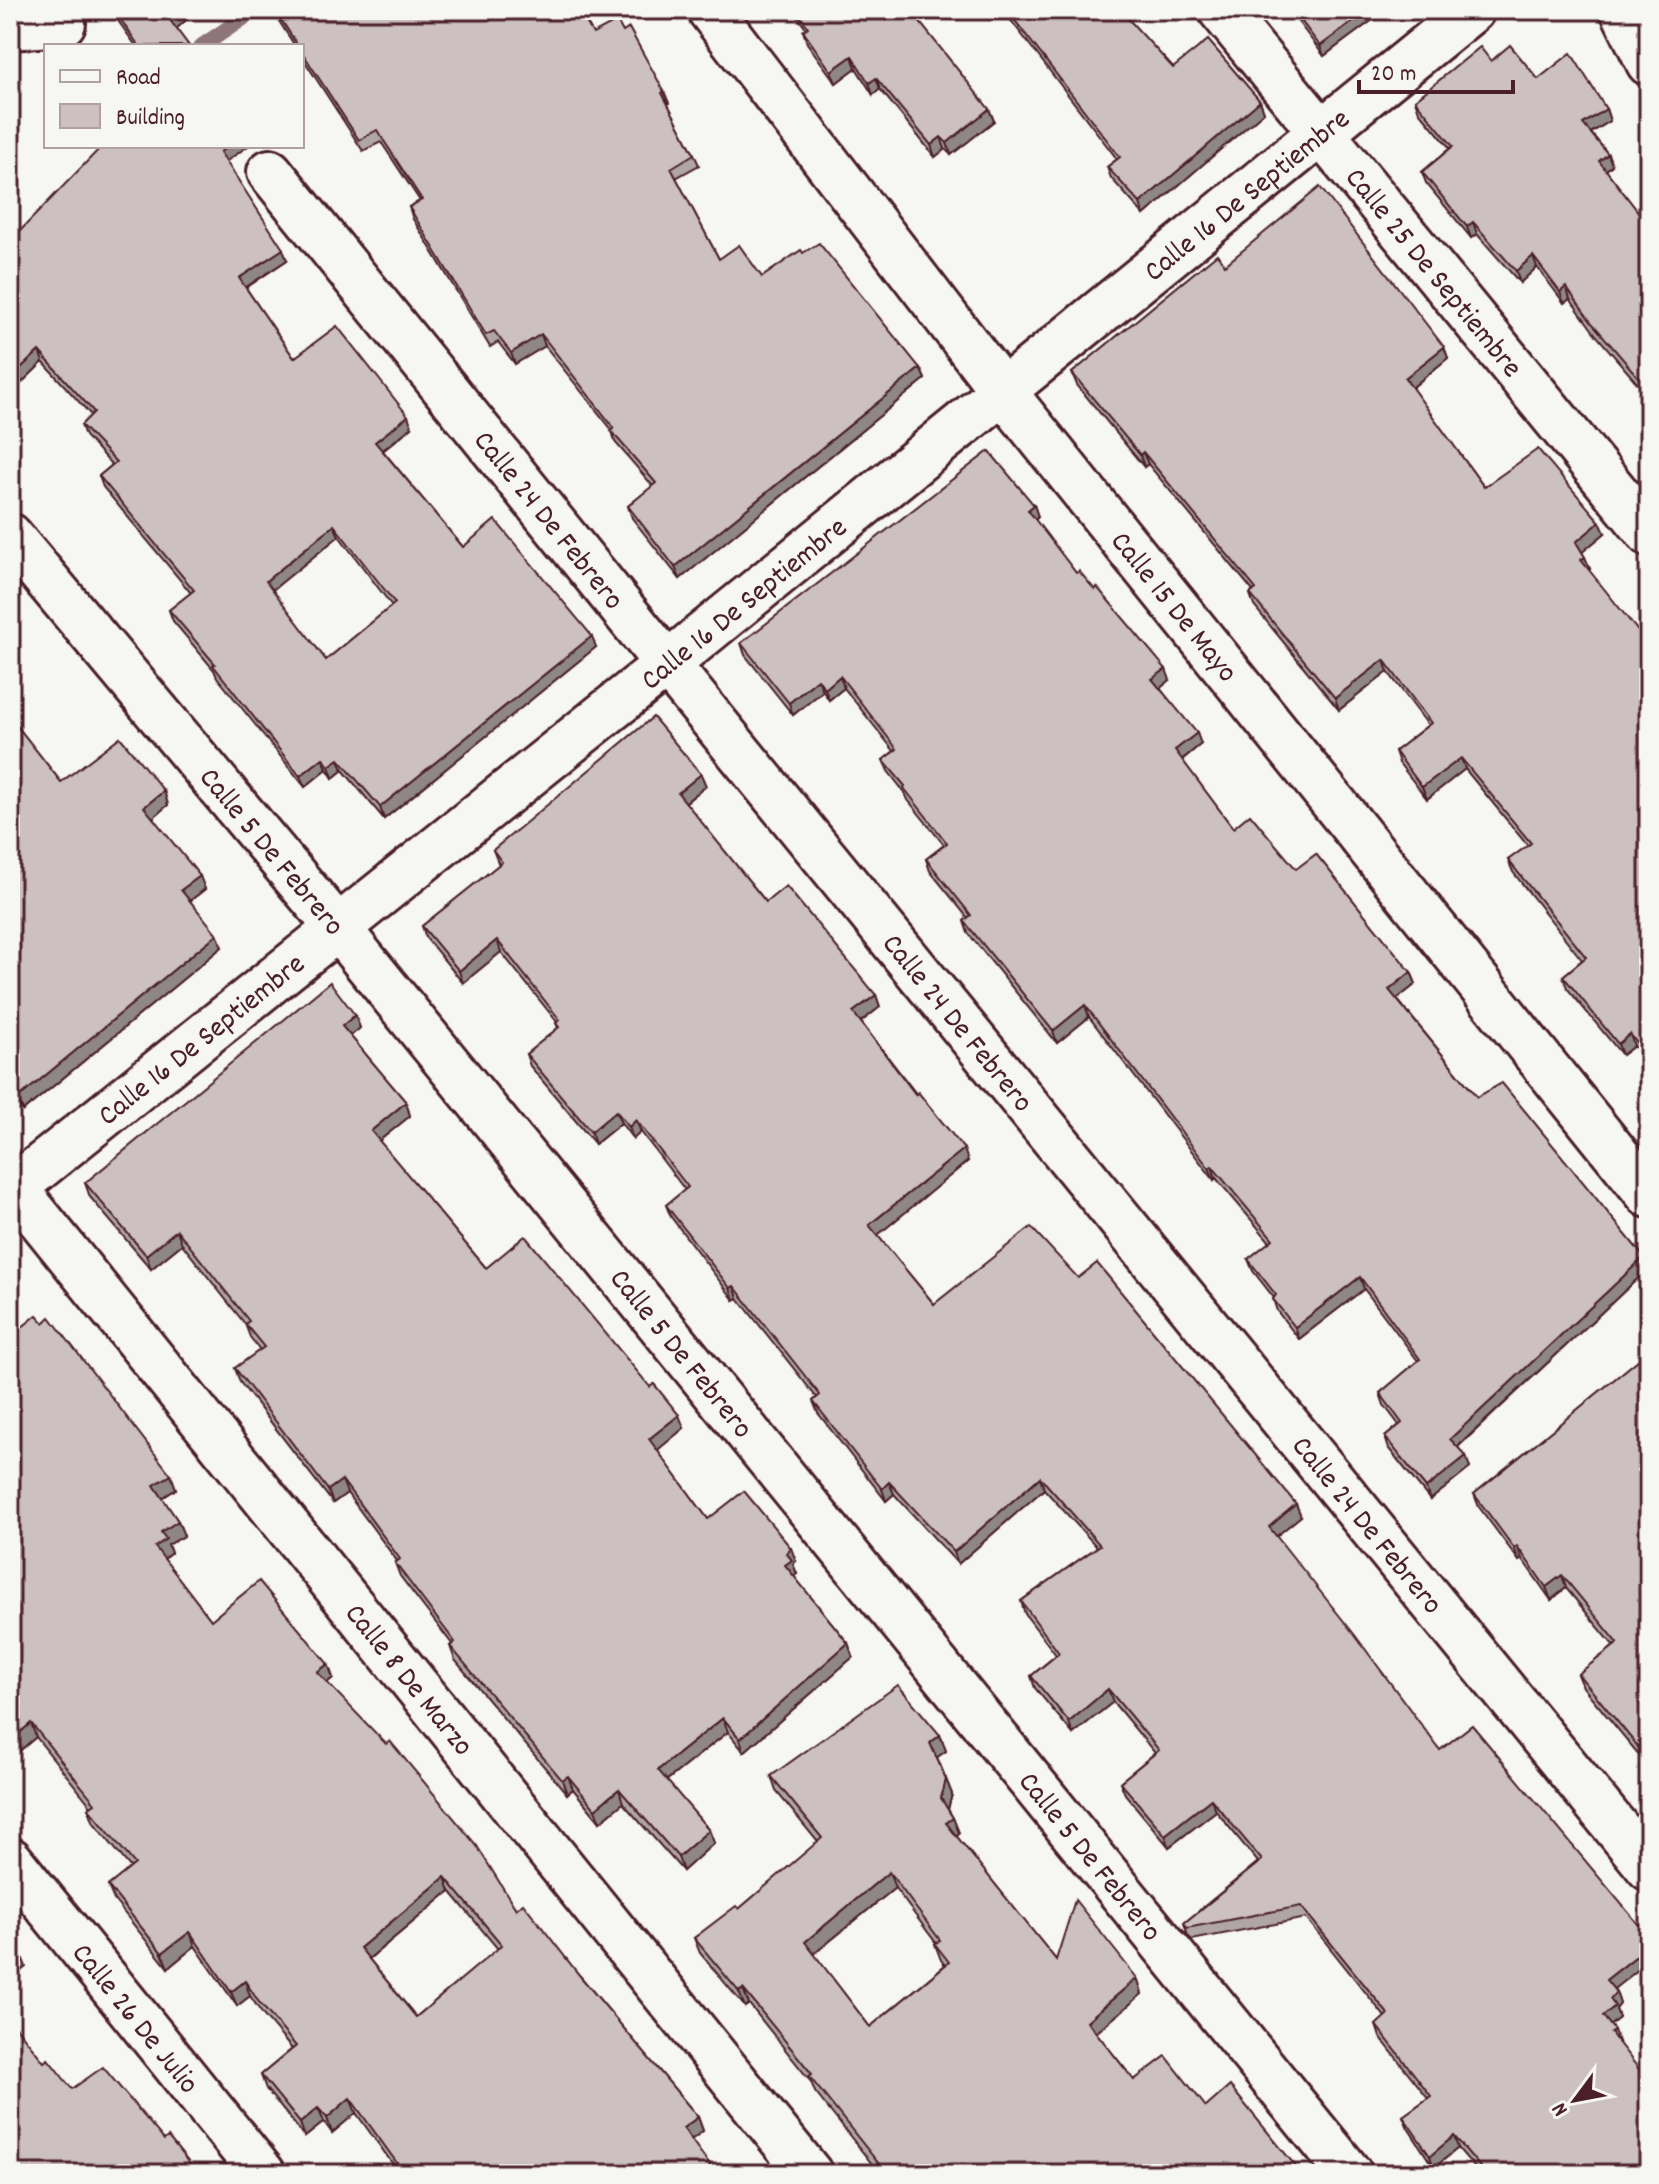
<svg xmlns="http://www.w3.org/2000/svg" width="1659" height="2184" font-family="Dekko,sans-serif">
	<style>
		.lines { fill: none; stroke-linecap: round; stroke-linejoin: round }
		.stream { stroke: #8e747a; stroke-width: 16 }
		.minor-casing { stroke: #4a1f2b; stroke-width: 50 }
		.secondary-casing { stroke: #4a1f2b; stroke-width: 50 }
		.minor { stroke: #f6f6f2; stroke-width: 44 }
		.secondary { stroke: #f6f6f2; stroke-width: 44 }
		.wall { fill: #afa6a5; stroke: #4a1f2b; stroke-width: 2; fill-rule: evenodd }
		.shaded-wall { fill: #8f8786; stroke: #4a1f2b; stroke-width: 2 }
		.building { fill: #ccc1c0; stroke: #4a1f2b; stroke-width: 2; fill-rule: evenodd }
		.labels { text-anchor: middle; stroke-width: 6; stroke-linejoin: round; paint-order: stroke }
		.street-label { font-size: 30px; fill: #4a1f2b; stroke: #f6f6f2 }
	</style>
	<rect width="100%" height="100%" fill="#f6f6f2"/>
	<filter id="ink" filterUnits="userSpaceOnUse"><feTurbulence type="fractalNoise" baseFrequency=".0125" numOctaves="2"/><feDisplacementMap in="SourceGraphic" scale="16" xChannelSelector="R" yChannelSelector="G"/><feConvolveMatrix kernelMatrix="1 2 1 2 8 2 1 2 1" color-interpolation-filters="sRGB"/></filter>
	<g filter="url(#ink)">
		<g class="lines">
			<path class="stream" d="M202 46 255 10"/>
			<defs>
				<g id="minor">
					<path id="s1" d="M710 10 1002 390 1649 1195"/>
					<path id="s2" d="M1221 10 1649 533"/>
					<path d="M10 27 63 23"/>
					<path id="s3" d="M270 172 667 664 1649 1868"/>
					<path id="s4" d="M10 536 337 927 1350 2174"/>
					<path id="s5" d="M10 1182 810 2174"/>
					<path id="s6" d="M10 1191 667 664 1472 10"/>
					<path id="s7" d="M10 1860 263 2174"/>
				</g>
				<path id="secondary" d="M1623 10 1649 63"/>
			</defs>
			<use href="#minor" class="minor-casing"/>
			<use href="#secondary" class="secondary-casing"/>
			<use href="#minor" class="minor"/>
			<use href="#secondary" class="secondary"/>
		</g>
		<g class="wall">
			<path d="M82 10H197L176 29 189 46H136L111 11 85 14Z"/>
			<path d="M274 10H579L593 34 664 91 669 103H667L694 154 699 165 676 178 719 259 762 277 803 253 920 368 925 379 680 579 632 518 628 506 653 486 615 442 612 430 545 346 515 364 498 342 490 347 413 219 409 207 420 201 381 142 363 151 302 57V46H295L277 18Z"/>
			<path d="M793 10H910L989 109 994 121 951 155 945 149 935 157 880 89 873 95 856 68 836 83 807 43 803 31 806 29Z"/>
			<path d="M1003 10H1129L1130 13 1126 17 1173 68 1260 101 1264 112 1144 215 1111 178 1107 167 1117 159Z"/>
			<path d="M1289 10H1386L1324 56Z"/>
			<path d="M1491 61 1538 79 1606 109 1610 121 1591 133 1608 154 1612 165 1606 170 1649 226V397L1596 335 1570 299 1564 303 1537 267 1520 283 1477 234 1471 238 1426 183 1422 172 1450 148 1419 111 1415 100Z"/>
			<path d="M10 221 19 232 287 260 246 288 294 358 412 427 383 451 463 547 596 647 384 819 343 770 333 778 327 769 305 787 217 677 214 670 173 621 169 610 191 593 103 487 99 476 112 465 85 436 81 425 91 415 43 362 12 392 10 390ZM339 536 392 606 326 660 272 590Z"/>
			<path d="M1225 265 1444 347 1448 358 1412 388 1484 487 1605 533 1582 552 1590 569 1588 570 1649 645V1065L1634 1046 1622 1055 1567 988 1563 976 1582 960 1513 872 1508 860 1528 846 1465 769 1427 799 1399 763 1395 751 1428 725 1388 672 1339 710 1254 606 1250 594 1253 591 1148 464 1144 467 1077 385 1072 373Z"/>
			<path d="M1034 505 1038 517 1035 520 1076 573 1170 680 1160 688 1201 744 1182 760 1233 828 1296 869 1411 972 1416 984 1397 999 1477 1097 1644 1257 1648 1269 1458 1447 1470 1468 1430 1500 1389 1449 1385 1437 1399 1425 1384 1405 1380 1393 1418 1361 1364 1289 1299 1339 1277 1311 1273 1299 1274 1298 1253 1271 1248 1259 1270 1242 1216 1178 1214 1180 1089 1017 1057 1043 968 933 964 921 968 918 930 871 926 859 944 845 908 800 905 793 888 771 883 760 894 751 844 688 829 700 823 691 793 715 745 655 741 643Z"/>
			<path d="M10 717 61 782 164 791 168 805 152 818 205 889 190 901 222 947 23 1111 10 1096Z"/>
			<path d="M706 786 685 803 766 902 876 995 880 1007 861 1022 968 1161 877 1235 934 1304 1301 1516 1276 1536 1616 1992 1620 2004 1616 2009 1619 2018 1610 2025 1614 2030 1618 2042 1649 2174H1480L1458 2148 1434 2168 1408 2128 1403 2116 1428 2098 1380 2037 1376 2025 1385 2017 1306 1918 1192 1940 1188 1936 1184 1923 1258 1862 1216 1811 1169 1847 1125 1794 1120 1782 1155 1753 1113 1702 1073 1734 1035 1688 1031 1676 1056 1655 1025 1614 1021 1601 1097 1547 1044 1489 958 1564 894 1494 886 1501 818 1413 813 1401 817 1398 738 1298 734 1300 671 1217 666 1205 685 1190 641 1132 633 1139 621 1123 595 1144 530 1066 526 1054 558 1028 556 1023 557 1022 501 952 463 983 426 938 422 926 499 865 493 850Z"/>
			<path d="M355 1015 360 1028 350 1036 406 1102 410 1116 379 1141 486 1268 684 1428 657 1450 708 1519 796 1561 793 1564 797 1574 793 1576 848 1643 853 1657 744 1752 728 1732 666 1781 709 1830 714 1843 683 1871 623 1803 600 1822 573 1789 567 1794 455 1660 450 1646 452 1644 400 1576 395 1563 397 1561 347 1493 333 1503 240 1382 235 1368 260 1350 250 1337 245 1324 182 1244 151 1269 90 1197 85 1183Z"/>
			<path d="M1649 1351V1767L1583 1687 1578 1674 1614 1646 1566 1588 1551 1600 1522 1559 1519 1561 1479 1507 1474 1494Z"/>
			<path d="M171 1475 176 1489 162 1498 178 1521 184 1536 168 1545 171 1553 164 1559 211 1620 328 1664 333 1678 327 1683 516 1909 580 1976 698 2117 703 2131 691 2140 716 2174H400L356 2113 332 2133 324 2122 305 2137 266 2089 261 2075 292 2049 263 2015 250 1996 237 2006 195 1946 168 1968 114 1900 108 1886 131 1868 94 1823 88 1808 91 1806 36 1737 10 1759ZM450 1891 498 1949 416 2017 369 1959Z"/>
			<path d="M940 1735 946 1751 937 1757 952 1794 948 1809 953 1818 959 1833 956 1836 1056 1960 1137 1978 1142 1994 1096 2033 1134 2080 1206 2107 1302 2174H880L815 2092 811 2082 749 2004 745 2007 700 1953 694 1938 739 1909 818 1842 776 1791 771 1776ZM895 1888 936 1943 935 1944 941 1960 945 1965 870 2027 814 1954Z"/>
		</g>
		<g class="shaded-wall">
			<path d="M180 10H197L174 31 170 20Z"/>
			<path d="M1119 10H1129L1130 13 1122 20Z"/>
			<path d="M1369 10H1386L1324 56 1320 46Z"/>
			<path d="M852 56 856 68 836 83 831 71Z"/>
			<path d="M876 78 880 89 873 95 869 83Z"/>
			<path d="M1260 101 1264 112 1144 215 1140 203Z"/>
			<path d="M989 109 994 121 951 155 947 143Z"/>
			<path d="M1606 109 1610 121 1587 135 1583 124Z"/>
			<path d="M941 137 945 149 935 157 931 145Z"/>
			<path d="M228 146H248L224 163 220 152Z"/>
			<path d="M1608 154 1612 165 1603 173 1599 161Z"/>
			<path d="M1473 222 1477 234 1471 238 1467 227Z"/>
			<path d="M283 249 287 260 243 289 239 278Z"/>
			<path d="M1533 256 1537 267 1520 283 1516 271Z"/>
			<path d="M1566 287 1570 299 1564 303 1560 292Z"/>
			<path d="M541 334 545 346 515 364 511 353Z"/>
			<path d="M1444 347 1448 358 1409 390 1405 378Z"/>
			<path d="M39 351 43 362 12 392 10 387V378Z"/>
			<path d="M920 368 925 379 680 579 675 567Z"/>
			<path d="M408 416 412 427 379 453 375 442Z"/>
			<path d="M1143 452 1148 464 1144 467 1140 455Z"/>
			<path d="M1034 505 1038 517 1032 522 1028 510Z"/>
			<path d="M1600 522 1605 533 1580 554 1576 542Z"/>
			<path d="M334 525 339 536 270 592 266 581Z"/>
			<path d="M1585 557 1590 569 1585 572 1581 560Z"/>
			<path d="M592 636 596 647 384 819 380 807Z"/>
			<path d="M1384 660 1388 672 1339 710 1335 698Z"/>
			<path d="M1166 669 1170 680 1157 691 1152 679Z"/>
			<path d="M840 676 844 688 829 700 825 689Z"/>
			<path d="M818 679 823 691 793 715 789 703Z"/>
			<path d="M1197 733 1201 744 1179 762 1175 750Z"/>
			<path d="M323 758 327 769 305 787 300 776Z"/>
			<path d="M1461 758 1465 769 1427 799 1422 787Z"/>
			<path d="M339 759 343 770 333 778 329 766Z"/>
			<path d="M701 774 706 786 682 805 678 793Z"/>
			<path d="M164 791 168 805 149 821 144 807Z"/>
			<path d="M200 876 205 889 186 904 181 890Z"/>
			<path d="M217 934 222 947 23 1111 18 1098Z"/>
			<path d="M497 940 501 952 463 983 459 971Z"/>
			<path d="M1411 972 1416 984 1393 1002 1389 990Z"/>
			<path d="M876 995 880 1007 858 1024 853 1012Z"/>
			<path d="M1085 1005 1089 1017 1057 1043 1053 1031Z"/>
			<path d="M355 1015 360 1028 347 1039 342 1026Z"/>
			<path d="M1630 1034 1634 1046 1622 1055 1618 1044Z"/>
			<path d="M406 1102 410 1116 375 1144 371 1131Z"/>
			<path d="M616 1111 621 1123 595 1144 591 1132Z"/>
			<path d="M636 1120 641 1132 633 1139 629 1127Z"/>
			<path d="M964 1149 968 1161 874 1238 869 1225Z"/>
			<path d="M1212 1166 1216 1178 1214 1180 1209 1168Z"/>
			<path d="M177 1230 182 1244 151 1269 146 1255Z"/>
			<path d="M1644 1257 1648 1269 1454 1450 1450 1439Z"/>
			<path d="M1360 1277 1364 1289 1299 1339 1295 1327Z"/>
			<path d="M734 1286 738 1298 734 1300 730 1288Z"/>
			<path d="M679 1415 684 1428 654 1453 649 1439Z"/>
			<path d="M1466 1456 1470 1468 1430 1500 1426 1488Z"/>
			<path d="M171 1475 176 1489 159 1500 154 1485Z"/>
			<path d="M1040 1477 1044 1489 958 1564 954 1552Z"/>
			<path d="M342 1480 347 1493 333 1503 328 1490Z"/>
			<path d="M889 1482 894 1494 886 1501 882 1489Z"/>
			<path d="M1296 1504 1301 1516 1273 1539 1269 1527Z"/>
			<path d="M178 1521 184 1536 168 1545 171 1553 160 1562 155 1547 161 1532Z"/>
			<path d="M1517 1546 1522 1559 1519 1561 1514 1548Z"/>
			<path d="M791 1548 796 1561 793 1564 797 1574 790 1579 785 1565 786 1553Z"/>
			<path d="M1562 1575 1566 1588 1551 1600 1546 1587Z"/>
			<path d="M848 1643 853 1657 744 1752 740 1739Z"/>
			<path d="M328 1664 333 1678 322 1686 317 1672Z"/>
			<path d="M1108 1689 1113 1702 1073 1734 1069 1722Z"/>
			<path d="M723 1718 728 1732 662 1784 658 1770Z"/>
			<path d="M31 1723 36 1737 10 1759V1741Z"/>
			<path d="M940 1735 946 1751 936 1758 930 1743Z"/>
			<path d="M568 1776 573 1789 567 1794 562 1780Z"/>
			<path d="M946 1779 952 1794 947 1813 941 1798Z"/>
			<path d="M619 1789 623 1803 600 1822 595 1809Z"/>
			<path d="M1211 1799 1216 1811 1169 1847 1165 1835Z"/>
			<path d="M953 1818 959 1833 952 1839 946 1823Z"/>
			<path d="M709 1830 714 1843 683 1871 678 1857Z"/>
			<path d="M889 1872 895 1888 810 1957 805 1942Z"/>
			<path d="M445 1877 450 1891 365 1962 360 1948Z"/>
			<path d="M190 1932 195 1946 168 1968 162 1953Z"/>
			<path d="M1649 1946V1961L1610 1992 1606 1980Z"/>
			<path d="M21 1954 26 1967 10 1980V1963Z"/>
			<path d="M1137 1978 1142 1994 1092 2036 1087 2021Z"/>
			<path d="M245 1981 250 1996 237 2006 231 1992Z"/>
			<path d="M743 1989 749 2004 745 2007 739 1992Z"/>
			<path d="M1616 1992 1620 2004 1616 2009 1619 2018 1607 2028 1603 2016 1610 1999Z"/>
			<path d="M350 2098 356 2113 332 2133 327 2118Z"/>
			<path d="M318 2108 324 2122 305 2137 300 2123Z"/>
			<path d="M698 2117 703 2131 688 2142 683 2128Z"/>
			<path d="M1454 2136 1458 2148 1434 2168 1430 2156Z"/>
		</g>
		<g class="building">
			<path d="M114 10H180L170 20 189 46H139Z"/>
			<path d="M275 10H579L593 34 617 21 623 32 629 28 664 91 662 93 694 154 671 168 719 259 739 245 762 277 801 250 803 253 819 243 920 368 675 567 628 506 656 483 611 431 614 428 541 334 511 353 494 331 486 335 409 207 422 200 377 130 359 140 302 52V46H298Z"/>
			<path d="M796 10H910L989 109 947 143 941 137 931 145 876 78 869 83 852 56 831 71 803 31 808 27Z"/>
			<path d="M1007 10H1120L1173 68 1208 40 1260 101 1140 203 1107 167 1120 157Z"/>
			<path d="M1293 10H1369L1320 46Z"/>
			<path d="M1510 45 1538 79 1571 53 1606 109 1583 124 1608 154 1599 161 1649 226V235L1646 237 1649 242V248L1645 251 1649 257V390L1592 323 1566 287 1560 292 1533 256 1516 271 1473 222 1467 227 1422 172 1453 146 1415 100 1480 47 1491 61Z"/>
			<path d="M102 146H228L220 152 283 249 239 278 294 358 337 326 408 416 375 442 463 547 495 520 592 636 380 807 339 759 329 766 323 758 300 776 213 665 215 664 169 610 194 590 99 476 116 462 81 425 94 412 39 351 10 378V221L19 232ZM334 525 395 603 326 660 266 581Z"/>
			<path d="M1320 187 1444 347 1405 378 1484 487 1538 449 1600 522 1576 542 1585 557 1581 560 1649 645V1059L1630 1034 1618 1044 1563 976 1586 957 1508 860 1531 843 1461 758 1422 787 1395 751 1431 723 1384 660 1335 698 1250 594 1256 589 1143 452 1140 455 1072 373 1217 254 1225 265Z"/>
			<path d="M989 451 1034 505 1028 510 1076 573 1079 571 1095 590 1097 587 1166 669 1152 679 1197 733 1175 750 1233 828 1250 814 1296 869 1316 854 1411 972 1389 990 1477 1097 1502 1083 1644 1257 1450 1439 1466 1456 1426 1488 1385 1437 1402 1423 1380 1393 1420 1359 1360 1277 1295 1327 1273 1299 1276 1295 1248 1259 1273 1239 1212 1166 1209 1168 1085 1005 1053 1031 964 921 971 915 926 859 947 843 904 788 905 786 883 760 897 749 840 676 825 689 818 679 789 703 741 643Z"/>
			<path d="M10 717 61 782 120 737 164 791 144 807 200 876 181 890 217 934 18 1098 10 1088Z"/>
			<path d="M653 717 701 774 678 793 766 902 786 886 876 995 853 1012 916 1095 918 1092 964 1149 869 1225 934 1304 1031 1227 1078 1278 1097 1263 1296 1504 1269 1527 1354 1634 1440 1750 1472 1725 1649 1937V1946L1606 1980 1616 1992 1610 1999 1615 2006 1603 2016 1614 2030 1611 2033 1649 2082V2174H1486L1454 2136 1430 2156 1403 2116 1431 2096 1376 2025 1388 2014 1301 1906 1187 1928 1184 1923 1262 1860 1211 1799 1165 1835 1120 1782 1159 1750 1108 1689 1069 1722 1031 1676 1059 1653 1021 1601 1100 1545 1040 1477 954 1552 889 1482 882 1489 813 1401 820 1395 734 1286 730 1288 666 1205 688 1187 636 1120 629 1127 616 1111 591 1132 526 1054 559 1027 556 1023 560 1020 497 940 459 971 422 926 502 862 493 850Z"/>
			<path d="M330 982 355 1015 342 1026 406 1102 371 1131 486 1268 525 1236 650 1387 654 1384 679 1415 649 1439 708 1519 744 1491 791 1548 786 1553 792 1560 785 1565 848 1643 740 1739 723 1718 658 1770 709 1830 678 1857 619 1789 595 1809 568 1776 562 1780 450 1646 455 1642 395 1563 400 1559 342 1480 328 1490 235 1368 264 1347 245 1324 249 1321 177 1230 146 1255 85 1183Z"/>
			<path d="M37 1315 44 1323 50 1317 171 1475 154 1485 178 1521 161 1532 166 1539 155 1547 211 1620 259 1581 328 1664 317 1672 386 1744 390 1741 477 1846 516 1909 523 1903 580 1976 698 2117 683 2128 716 2174H405L350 2098 327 2118 318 2108 300 2123 261 2075 296 2046 258 2001 245 1981 231 1992 190 1932 162 1953 108 1886 135 1864 88 1808 95 1803 31 1723 10 1741V1337ZM445 1877 502 1945 416 2017 360 1948Z"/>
			<path d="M1649 1351V1760L1578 1674 1618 1643 1562 1575 1546 1587 1517 1546 1514 1548 1474 1494Z"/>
			<path d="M898 1685 940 1735 930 1743 946 1779 941 1798 953 1818 946 1823 1056 1960 1075 1900 1137 1978 1087 2021 1134 2080 1166 2056 1206 2107 1230 2086 1302 2174H887L809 2076 812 2074 743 1989 739 1992 694 1938 736 1906 739 1909 822 1838 771 1776ZM889 1872 940 1940 935 1944 949 1962 870 2027 805 1942Z"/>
			<path d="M10 1940 21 1954 10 1963Z"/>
			<path d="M10 2019 44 2062 48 2059 72 2089 103 2067 164 2140 168 2137 198 2174H10Z"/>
		</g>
	</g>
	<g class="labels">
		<g class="street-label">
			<text dy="10" stroke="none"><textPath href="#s6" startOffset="1588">Calle 16 De Septiembre</textPath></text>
			<text dy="10" stroke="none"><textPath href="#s2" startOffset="338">Calle 25 De Septiembre</textPath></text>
			<text dy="10" stroke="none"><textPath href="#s3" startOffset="446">Calle 24 De Febrero</textPath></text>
			<text dy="10" stroke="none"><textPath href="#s6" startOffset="940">Calle 16 De Septiembre</textPath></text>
			<text dy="10" stroke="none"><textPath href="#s1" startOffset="756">Calle 15 De Mayo</textPath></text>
			<text dy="10" stroke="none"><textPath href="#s4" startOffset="410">Calle 5 De Febrero</textPath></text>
			<text dy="10" stroke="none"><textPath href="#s3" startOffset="1094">Calle 24 De Febrero</textPath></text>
			<text dy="10" stroke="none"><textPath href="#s6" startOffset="244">Calle 16 De Septiembre</textPath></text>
			<text dy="10" stroke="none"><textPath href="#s4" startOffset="1058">Calle 5 De Febrero</textPath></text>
			<text dy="10" stroke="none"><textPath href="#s3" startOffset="1742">Calle 24 De Febrero</textPath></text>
			<text dy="10" stroke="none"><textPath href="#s5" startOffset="638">Calle 8 De Marzo</textPath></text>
			<text dy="10" stroke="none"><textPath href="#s4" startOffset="1706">Calle 5 De Febrero</textPath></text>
			<text dy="10" stroke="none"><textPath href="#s7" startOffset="202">Calle 26 De Julio</textPath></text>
		</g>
	</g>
	<rect width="1659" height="2184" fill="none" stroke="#f6f6f2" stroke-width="40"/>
	<rect x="20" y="20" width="1619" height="2144" fill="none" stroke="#4a1f2b" stroke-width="3" filter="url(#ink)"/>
	<rect x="44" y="44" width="260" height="104" fill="#f6f6f2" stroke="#b1a0a2" stroke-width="2"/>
	<rect x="60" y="70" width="40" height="12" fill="#f6f6f2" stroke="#b1a0a2" stroke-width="2"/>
	<text x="116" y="84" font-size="24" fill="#4a1f2b">Road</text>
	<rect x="60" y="104" width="40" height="24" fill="#ccc1c0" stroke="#b1a0a2" stroke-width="2"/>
	<text x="116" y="124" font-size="24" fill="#4a1f2b">Building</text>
	<g transform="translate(1575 2100) rotate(238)" stroke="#f6f6f2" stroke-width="6" paint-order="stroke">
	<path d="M0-6L14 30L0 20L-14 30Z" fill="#4a1f2b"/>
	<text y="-12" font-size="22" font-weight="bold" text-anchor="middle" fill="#4a1f2b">N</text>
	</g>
	<path d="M1359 80v12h154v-12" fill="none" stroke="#4a1f2b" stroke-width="4"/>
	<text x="1371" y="80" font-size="24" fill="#4a1f2b" stroke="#f6f6f2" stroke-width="6" paint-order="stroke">20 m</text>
</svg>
